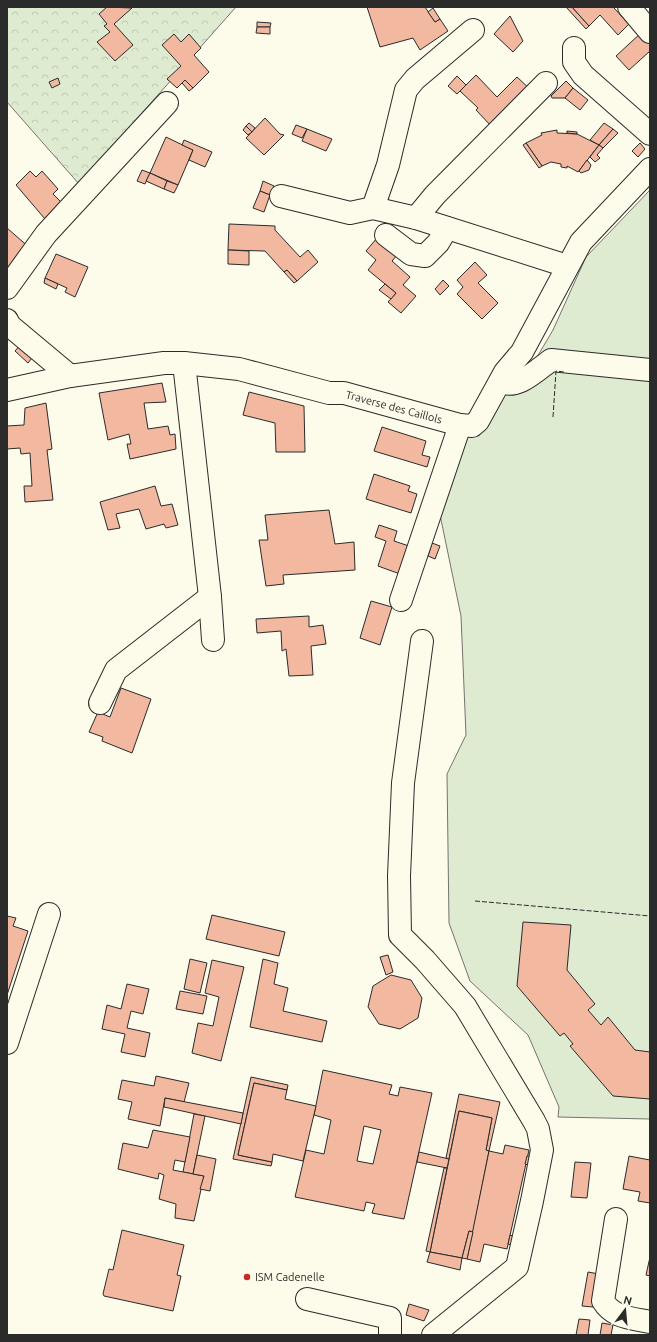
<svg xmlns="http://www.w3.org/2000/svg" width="657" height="1342" font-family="Ubuntu,sans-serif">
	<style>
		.forest { fill: url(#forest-crowns); stroke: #74746e }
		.pitch { fill: #deebd1; stroke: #74746e }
		.building { fill: #f2b8a0; stroke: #2b2b2b; fill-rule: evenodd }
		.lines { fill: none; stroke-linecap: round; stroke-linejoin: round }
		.minor-casing { stroke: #2b2b2b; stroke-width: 24 }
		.minor { stroke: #fdfbea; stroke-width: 22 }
		.fence { stroke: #2b2b2b; stroke-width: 1; stroke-dasharray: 5 2; stroke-linecap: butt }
		.poi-dot { fill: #c62828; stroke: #fdfbea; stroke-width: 1.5 }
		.labels { text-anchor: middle; stroke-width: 3; stroke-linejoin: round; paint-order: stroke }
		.street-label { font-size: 11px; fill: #2b2b2b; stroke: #fdfbea }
		.poi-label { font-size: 11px; fill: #2b2b2b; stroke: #fdfbea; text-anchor: start }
	</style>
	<defs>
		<pattern id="forest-crowns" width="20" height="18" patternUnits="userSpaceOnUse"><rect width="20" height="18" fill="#deebd1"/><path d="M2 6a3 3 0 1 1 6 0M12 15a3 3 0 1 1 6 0" fill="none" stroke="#bfcab4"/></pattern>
	</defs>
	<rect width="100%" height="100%" fill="#fdfbea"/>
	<path class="forest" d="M7 7H236L79 184 7 102Z"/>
	<path class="pitch" d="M650 190V1119L558 1117 559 1107 528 1035 470 981 449 923 447 774 466 735 461 616 439 510 466 432 479 436 510 376 537 357 553 330 586 257Z"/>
	<g class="building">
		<path d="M107 7 132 8 114 24 133 45 115 61 97 42 110 32 104 26 107 24 99 14Z"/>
		<path d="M367 7H425L435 22 440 19 448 31 420 50 413 38 380 47Z"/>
		<path d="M566 7H572L589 26 586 29Z"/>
		<path d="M572 7H613L629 24 618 35 600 15 589 26Z"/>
		<path d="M433 8 440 19 435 22 428 12Z"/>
		<path d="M510 16 523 41 513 52 494 34Z"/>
		<path d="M257 22 271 23 270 27H257Z"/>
		<path d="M257 27H270V34L256 33Z"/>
		<path d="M642 32 650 41V51L629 70 616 56Z"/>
		<path d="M174 34 181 42 189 34 201 48 194 55 209 72 193 88 185 80 177 88 167 79 181 66 162 45Z"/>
		<path d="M476 75 497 97 517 77 531 90 493 128 476 110 478 108 460 91Z"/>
		<path d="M457 76 466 85 457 94 448 86Z"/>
		<path d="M58 78 60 84 52 88 49 82Z"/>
		<path d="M185 80 193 88 189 91 182 83Z"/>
		<path d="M566 81 573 88 565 98H552L551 96Z"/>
		<path d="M573 88 588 100 580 110 565 98Z"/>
		<path d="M265 118 280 134 284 135 264 155 246 138Z"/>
		<path d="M249 123 255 128 252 132 246 126Z"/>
		<path d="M604 123 613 129 599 145 590 140Z"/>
		<path d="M296 125 307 129 302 138 292 134Z"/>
		<path d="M246 126 252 132 248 135 243 130Z"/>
		<path d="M307 129 332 139 326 151 302 141Z"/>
		<path d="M613 129 618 133 603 148 599 145Z"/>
		<path d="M557 130V133L577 134 599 145 578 172 567 166V168L561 167V164L551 162 542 166 526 143 542 135 541 133Z"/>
		<path d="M567 131 577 132V134L567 133Z"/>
		<path d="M166 137 193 150 178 185 150 173Z"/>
		<path d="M184 140 212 152 205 167 189 160 193 150 182 145Z"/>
		<path d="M526 143 542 166 539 168 523 145Z"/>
		<path d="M640 143 645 149 638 157 632 151Z"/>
		<path d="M599 145 603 148 597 155 600 158 595 162 590 157Z"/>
		<path d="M587 160 591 165 589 170 581 173 579 171Z"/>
		<path d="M142 170 150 173 145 184 137 181Z"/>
		<path d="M30 171 36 177 42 171 58 189 53 194 62 203 45 219 16 185Z"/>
		<path d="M150 173 167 181 164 189 146 181Z"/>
		<path d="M167 181 178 185 174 193 164 189Z"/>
		<path d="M263 181 274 186 270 195 260 191Z"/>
		<path d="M260 191 270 195 264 212 253 208Z"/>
		<path d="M229 224 275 226V230L300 257 308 250 318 262 297 281 287 270 284 272 265 251 228 250Z"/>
		<path d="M7 228 31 249 7 273Z"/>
		<path d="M377 238 398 254 392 261 410 277 403 285 416 296 401 313 388 302 396 293 368 270 376 260 366 251Z"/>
		<path d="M228 250 249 251V265L228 264Z"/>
		<path d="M56 254 88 267 75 297 65 292 67 288 45 278Z"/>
		<path d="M475 262 487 275 478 283 498 303 482 319 457 294 463 287 457 280Z"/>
		<path d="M287 270 297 281 294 283 284 272Z"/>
		<path d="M45 278 58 284 56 289 44 283Z"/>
		<path d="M443 280 449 286 440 295 435 289Z"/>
		<path d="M385 284 396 293 391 299 379 290Z"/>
		<path d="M21 344 32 358 28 363 15 351Z"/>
		<path d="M162 383 166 402 144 403 148 429 168 426 170 435 175 434 176 449 130 459 127 444H131L129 434 108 440 99 393Z"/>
		<path d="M249 392 304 406 305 452H276L275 423 243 415Z"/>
		<path d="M46 403 52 449 47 450 53 500 25 502 24 486H32L30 453 21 454 20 448 7 449V426L24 425 25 408Z"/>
		<path d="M382 427 426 441 422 455 430 457 427 467 374 451Z"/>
		<path d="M374 474 410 486 408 491 417 494 411 513 366 499Z"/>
		<path d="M155 486 161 506 172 504 178 525 166 528 164 524 146 529 139 509 116 514 120 528 108 530 100 502Z"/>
		<path d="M329 510 335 544 354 542 355 570 283 575 284 584 266 586 259 540H268L265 515Z"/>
		<path d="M379 525 397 531 394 541 409 546 400 574 378 566 386 541 375 537Z"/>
		<path d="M432 543 440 546 435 559 428 556Z"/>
		<path d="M371 601 392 607 380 645 360 638Z"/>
		<path d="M309 616V627L323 625 326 644 311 646 313 675 289 676 286 649 282 651 281 631 257 633 256 619Z"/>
		<path d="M121 688 151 699 132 753 102 741 103 737 89 732 98 712 110 717Z"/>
		<path d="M212 915 285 932 279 956 206 939Z"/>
		<path d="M7 916 16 918 13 926 28 931 7 995Z"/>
		<path d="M523 922 571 925 567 970 595 1004 588 1010 601 1025 608 1017 635 1050 650 1052V1099L613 1096 570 1046 573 1044 564 1033 560 1036 517 986Z"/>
		<path d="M388 955 393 972 386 975 380 957Z"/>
		<path d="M190 959 207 963 200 993 184 989Z"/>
		<path d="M263 959 278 963 274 984 288 988 283 1011 327 1021 322 1042 250 1027Z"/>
		<path d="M212 960 244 967 221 1061 192 1053 198 1023 213 1026 219 997 205 993Z"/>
		<path d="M391 975 411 980 422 998 418 1018 400 1029 379 1024 368 1007 373 986Z"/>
		<path d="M127 984 149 989 143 1014 131 1011 127 1028 150 1033 145 1057 121 1052 125 1034 102 1029 107 1005 121 1009Z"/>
		<path d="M180 991 207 996 203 1014 176 1009Z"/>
		<path d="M323 1070 392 1085 389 1094 398 1096 400 1087 432 1093 404 1219 372 1213 375 1204 366 1202 364 1211 295 1197 306 1150 324 1154 331 1120 314 1115ZM364 1126 381 1130 373 1164 357 1161Z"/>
		<path d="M156 1076 189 1083 184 1102 165 1098 160 1126 128 1119 132 1102 118 1099 122 1080 154 1086Z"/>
		<path d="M251 1077 288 1085 287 1090 254 1083 238 1155 272 1162 271 1166 233 1159Z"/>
		<path d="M254 1083 287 1090 285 1099 316 1106 303 1161 273 1154 272 1162 238 1155Z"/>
		<path d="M459 1094 500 1102 489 1151 486 1150 492 1118 459 1111 449 1159 446 1158Z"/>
		<path d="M165 1098 243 1113 241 1124 164 1107Z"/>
		<path d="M459 1111 492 1118 486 1150 489 1151 473 1232 469 1231 462 1258 430 1252Z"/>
		<path d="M194 1114 205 1116 193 1174 183 1172Z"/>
		<path d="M153 1130 190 1137 185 1162 175 1160 173 1170 204 1176 194 1221 175 1218 176 1204 159 1199 164 1175 159 1173 158 1179 118 1169 123 1143 148 1148Z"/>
		<path d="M505 1145 529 1150 507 1249 484 1244 480 1262 467 1259 489 1151 503 1154Z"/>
		<path d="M419 1152 449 1159 447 1168 417 1162Z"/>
		<path d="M197 1155 216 1159 210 1191 200 1189 204 1176 193 1174Z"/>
		<path d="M527 1156H530L528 1165 525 1164Z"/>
		<path d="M629 1156 650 1160V1203L638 1201 640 1192 623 1189Z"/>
		<path d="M575 1162 591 1163 587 1198 571 1197Z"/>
		<path d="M444 1168H447L430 1252 426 1251Z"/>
		<path d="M122 1230 184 1245 177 1275 181 1276 173 1311 104 1296 103 1294 109 1269 113 1270Z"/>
		<path d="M469 1231 473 1232 467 1259 462 1258Z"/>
		<path d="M510 1235 513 1236 511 1245 508 1244Z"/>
		<path d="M430 1252 462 1258 460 1270 427 1262Z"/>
		<path d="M650 1257V1276L646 1275Z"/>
		<path d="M588 1272 599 1274 593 1307 582 1306Z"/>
		<path d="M409 1304 429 1310 424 1321 406 1315Z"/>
		<path d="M579 1319 590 1320 588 1335H576Z"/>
		<path d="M602 1323 613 1325 611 1335H600Z"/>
	</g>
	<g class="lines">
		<defs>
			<g id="minor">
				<path d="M629 7 650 32"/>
				<path d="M574 48V62L583 75 650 134"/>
				<path d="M281 196 350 213 373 208 416 218 567 266"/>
				<path d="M373 208 388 165 406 90 415 79 473 30"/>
				<path d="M416 218 435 195 546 83"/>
				<path d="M386 235 411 254 425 256 438 243 447 228"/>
				<path d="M7 288 46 234 167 103"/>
				<path d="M7 320 9 325 70 376"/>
				<path d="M184 363 210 597 213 640"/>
				<path d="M500 382C518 390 537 370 551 360L650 370"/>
				<path d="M7 390 70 376 164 363H184L239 369 329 393H344L460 425 472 426 478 421 505 372 522 352 581 242 650 169"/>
				<path d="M401 600 460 425"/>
				<path d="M422 641 403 783 399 876 400 935 425 960 465 1006 534 1121 538 1129 542 1150 532 1201 517 1267 433 1335"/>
				<path d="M100 703 116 670 210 597"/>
				<path d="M7 1043 49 914"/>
				<path d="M616 1219 603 1301C613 1318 632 1318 650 1322"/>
				<path d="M307 1299 390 1318V1335"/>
			</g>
		</defs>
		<use href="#minor" class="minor-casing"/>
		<use href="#minor" class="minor"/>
		<g class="fence">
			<path d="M553 417 556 371 564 372"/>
			<path d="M475 901 650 916"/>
		</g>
	</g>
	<circle class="poi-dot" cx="247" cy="1277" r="4"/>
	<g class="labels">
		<g class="street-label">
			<text transform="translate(394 407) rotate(15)" y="4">Traverse des Caillols</text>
		</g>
		<g class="poi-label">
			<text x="255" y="1281">ISM Cadenelle</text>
		</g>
	</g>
	<rect width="657" height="1342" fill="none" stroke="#2b2b2b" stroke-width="16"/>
	<g transform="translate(625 1310) rotate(16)" stroke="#fdfbea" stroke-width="3" paint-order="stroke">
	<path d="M0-3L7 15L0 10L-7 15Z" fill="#2b2b2b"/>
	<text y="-6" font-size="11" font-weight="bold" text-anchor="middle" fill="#2b2b2b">N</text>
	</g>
</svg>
